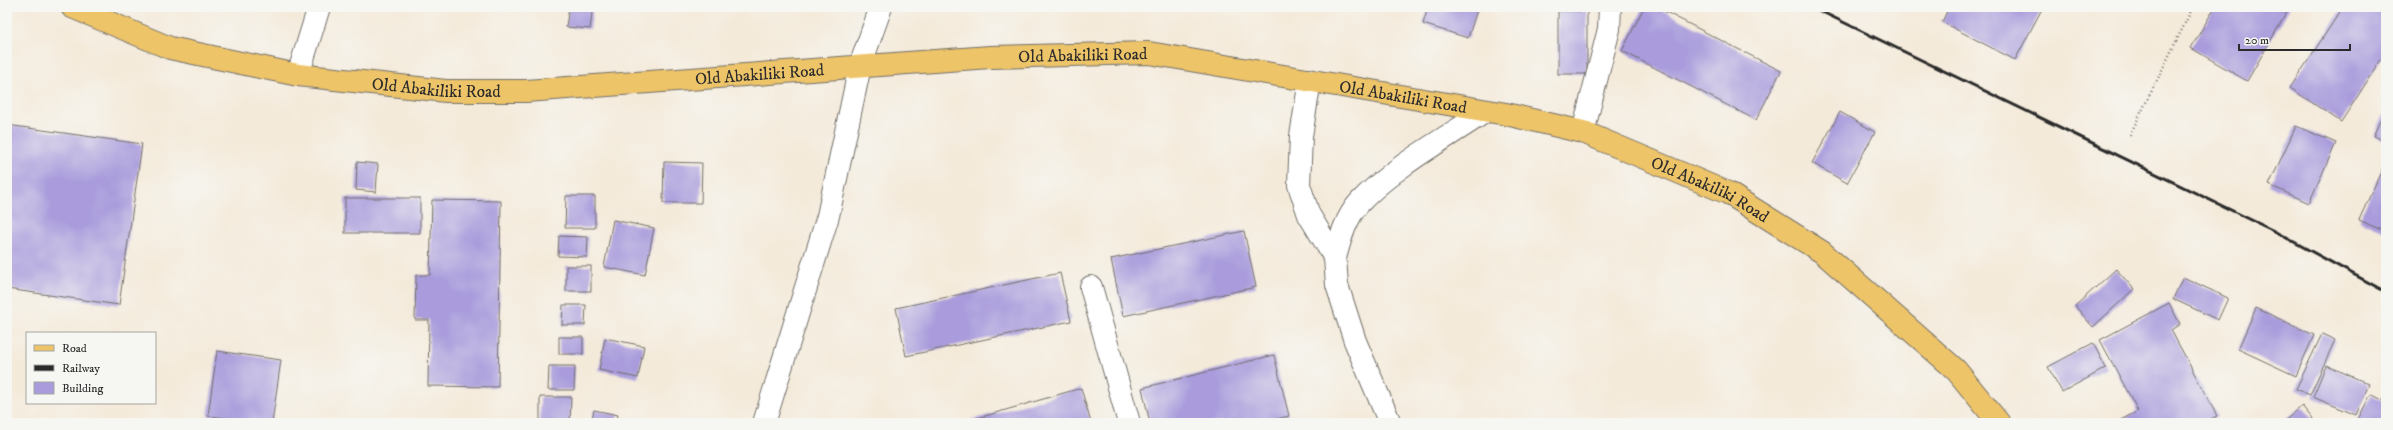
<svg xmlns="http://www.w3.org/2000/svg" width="2393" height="430" font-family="'IM FELL DW Pica',serif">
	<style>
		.building { fill: #a99bdc }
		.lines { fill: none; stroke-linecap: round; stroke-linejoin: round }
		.street-casing { stroke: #716e68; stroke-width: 24 }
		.primary-casing { stroke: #716e68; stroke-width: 24 }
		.path { stroke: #716e68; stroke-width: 2.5; stroke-dasharray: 1 3; stroke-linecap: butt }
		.street { stroke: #fff; stroke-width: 22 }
		.primary { stroke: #eec469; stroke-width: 22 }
		.rail { stroke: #2b2b2b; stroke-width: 3 }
		.labels { text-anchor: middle; stroke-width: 3; stroke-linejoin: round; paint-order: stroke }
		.street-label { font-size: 17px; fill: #2b2b2b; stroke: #f6f6f2 }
	</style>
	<rect width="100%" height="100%" fill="#f6f6f2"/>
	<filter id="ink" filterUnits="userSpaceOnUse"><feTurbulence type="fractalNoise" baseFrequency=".025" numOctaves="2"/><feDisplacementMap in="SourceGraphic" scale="8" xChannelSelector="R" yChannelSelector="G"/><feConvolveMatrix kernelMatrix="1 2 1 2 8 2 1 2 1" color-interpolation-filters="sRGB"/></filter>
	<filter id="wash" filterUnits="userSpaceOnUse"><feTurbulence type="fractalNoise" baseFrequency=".012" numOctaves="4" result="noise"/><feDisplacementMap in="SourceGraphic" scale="16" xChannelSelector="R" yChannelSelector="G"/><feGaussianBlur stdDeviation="0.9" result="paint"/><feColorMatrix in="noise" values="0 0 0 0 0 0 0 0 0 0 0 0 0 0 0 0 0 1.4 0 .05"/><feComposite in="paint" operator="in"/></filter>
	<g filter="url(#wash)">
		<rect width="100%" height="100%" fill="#f4eada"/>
		<g id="blocks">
			<g class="building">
				<path d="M569 7H593L590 29 566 27Z"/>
				<path d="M1428 7H1478L1468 38 1423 24Z"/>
				<path d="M1644 7H1656L1781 71 1756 120 1622 51Z"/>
				<path d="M1949 7H2043L2015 60 1942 22Z"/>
				<path d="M2215 7H2290L2247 81 2191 48Z"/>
				<path d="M2343 7H2386V52L2341 122 2290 88Z"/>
				<rect x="1558" y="11" width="29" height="63"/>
				<path d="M2386 108V142L2373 136Z"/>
				<path d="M1840 112 1875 132 1847 183 1812 163Z"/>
				<path d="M7 125 142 144 119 305 7 289Z"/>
				<path d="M2296 126 2336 143 2309 203 2269 185Z"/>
				<path d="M357 162 378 164 376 192 356 190Z"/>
				<path d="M664 162 702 163 701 203H663Z"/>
				<path d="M2384 165 2386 166V232L2359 220Z"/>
				<path d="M566 196H595V228H565Z"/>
				<rect x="345" y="198" width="75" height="35"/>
				<path d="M432 200 501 201 498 387 428 386 429 320H415L416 275H430Z"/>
				<path d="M613 220 654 228 645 275 604 267Z"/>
				<path d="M1244 231 1256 287 1123 316 1111 259Z"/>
				<path d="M559 236 588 237 587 257 558 256Z"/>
				<rect x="566" y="266" width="25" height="25"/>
				<path d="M2116 269 2134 289 2093 327 2075 306Z"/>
				<path d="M1060 273 1071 321 906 356 896 308Z"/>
				<path d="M2183 277 2228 298 2218 320 2173 299Z"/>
				<path d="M2169 303 2180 324 2171 330 2217 416 2203 423H2115L2138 411 2100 340Z"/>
				<path d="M563 305H586L585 325H562Z"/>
				<path d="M2256 308 2314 335 2296 376 2238 349Z"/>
				<path d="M2322 334 2335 340 2310 395 2296 389Z"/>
				<rect x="559" y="337" width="24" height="17"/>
				<path d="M605 338 644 346 638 378 599 370Z"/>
				<path d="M2093 343 2106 368 2062 392 2048 367Z"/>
				<path d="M217 351 281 360 272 423 208 416Z"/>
				<path d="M1274 355 1289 416 1261 423H1150L1142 388Z"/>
				<path d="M2326 365 2369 384 2356 415 2313 397Z"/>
				<path d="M549 366H575L574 390H548Z"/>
				<path d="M1081 388 1091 423H961Z"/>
				<path d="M2371 394 2386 402V417L2383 423H2361L2357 421Z"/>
				<path d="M540 397H571L570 423H540Z"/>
				<path d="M2302 406 2316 423H2282Z"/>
				<path d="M594 410 618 415 616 423H591Z"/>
			</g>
		</g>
	</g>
	<g filter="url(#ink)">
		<use href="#blocks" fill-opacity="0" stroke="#716e68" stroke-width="1"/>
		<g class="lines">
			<defs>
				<g id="street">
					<path d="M298 75 319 7"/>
					<path d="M1310 80 1301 136 1299 185 1309 215 1335 258 1337 285 1355 341 1390 423"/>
					<path d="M1583 132 1609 29 1610 7"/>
					<path d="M1335 258C1340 239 1346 217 1360 202 1393 167 1446 138 1486 111"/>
					<path d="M1091 287 1129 423"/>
					<path d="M764 423 828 216 860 66 881 7"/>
				</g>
				<g id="primary">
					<path id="s1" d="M72 7 170 48 298 75 446 91H526L990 57 1149 53 1506 114 1583 132 1728 193 1822 252 1956 370 1999 423"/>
				</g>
			</defs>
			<use href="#street" class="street-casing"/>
			<use href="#primary" class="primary-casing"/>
			<path class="path" d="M2130 135 2193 7"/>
			<use href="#street" class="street"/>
			<use href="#primary" class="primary"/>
			<path class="rail" d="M1812 7 2272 230 2386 292"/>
		</g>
	</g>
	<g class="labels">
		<g class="street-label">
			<text dy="6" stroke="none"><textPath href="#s1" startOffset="1024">Old Abakiliki Road</textPath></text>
			<text dy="6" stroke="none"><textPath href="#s1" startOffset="700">Old Abakiliki Road</textPath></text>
			<text dy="6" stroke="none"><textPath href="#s1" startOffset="376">Old Abakiliki Road</textPath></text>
			<text dy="6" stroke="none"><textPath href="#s1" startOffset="1348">Old Abakiliki Road</textPath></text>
			<text dy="6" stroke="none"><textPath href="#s1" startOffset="1671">Old Abakiliki Road</textPath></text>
		</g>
	</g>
	<rect width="2393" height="430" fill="none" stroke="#f6f6f2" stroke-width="24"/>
	<rect x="26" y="332" width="130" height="72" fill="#f6f6f2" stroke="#a5a5a2"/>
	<rect x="34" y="345" width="20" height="6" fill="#eec469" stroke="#a5a5a2"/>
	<text x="62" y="352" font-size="12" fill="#2b2b2b">Road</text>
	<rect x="34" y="365" width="20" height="6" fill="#2b2b2b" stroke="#a5a5a2"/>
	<text x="62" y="372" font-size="12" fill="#2b2b2b">Railway</text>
	<rect x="34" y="382" width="20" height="12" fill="#a99bdc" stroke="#a5a5a2"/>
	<text x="62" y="392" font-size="12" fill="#2b2b2b">Building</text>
	<path d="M2239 44v6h111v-6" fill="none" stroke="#2b2b2b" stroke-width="2"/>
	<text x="2245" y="44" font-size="12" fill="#2b2b2b" stroke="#f6f6f2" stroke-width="3" paint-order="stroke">20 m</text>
</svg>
